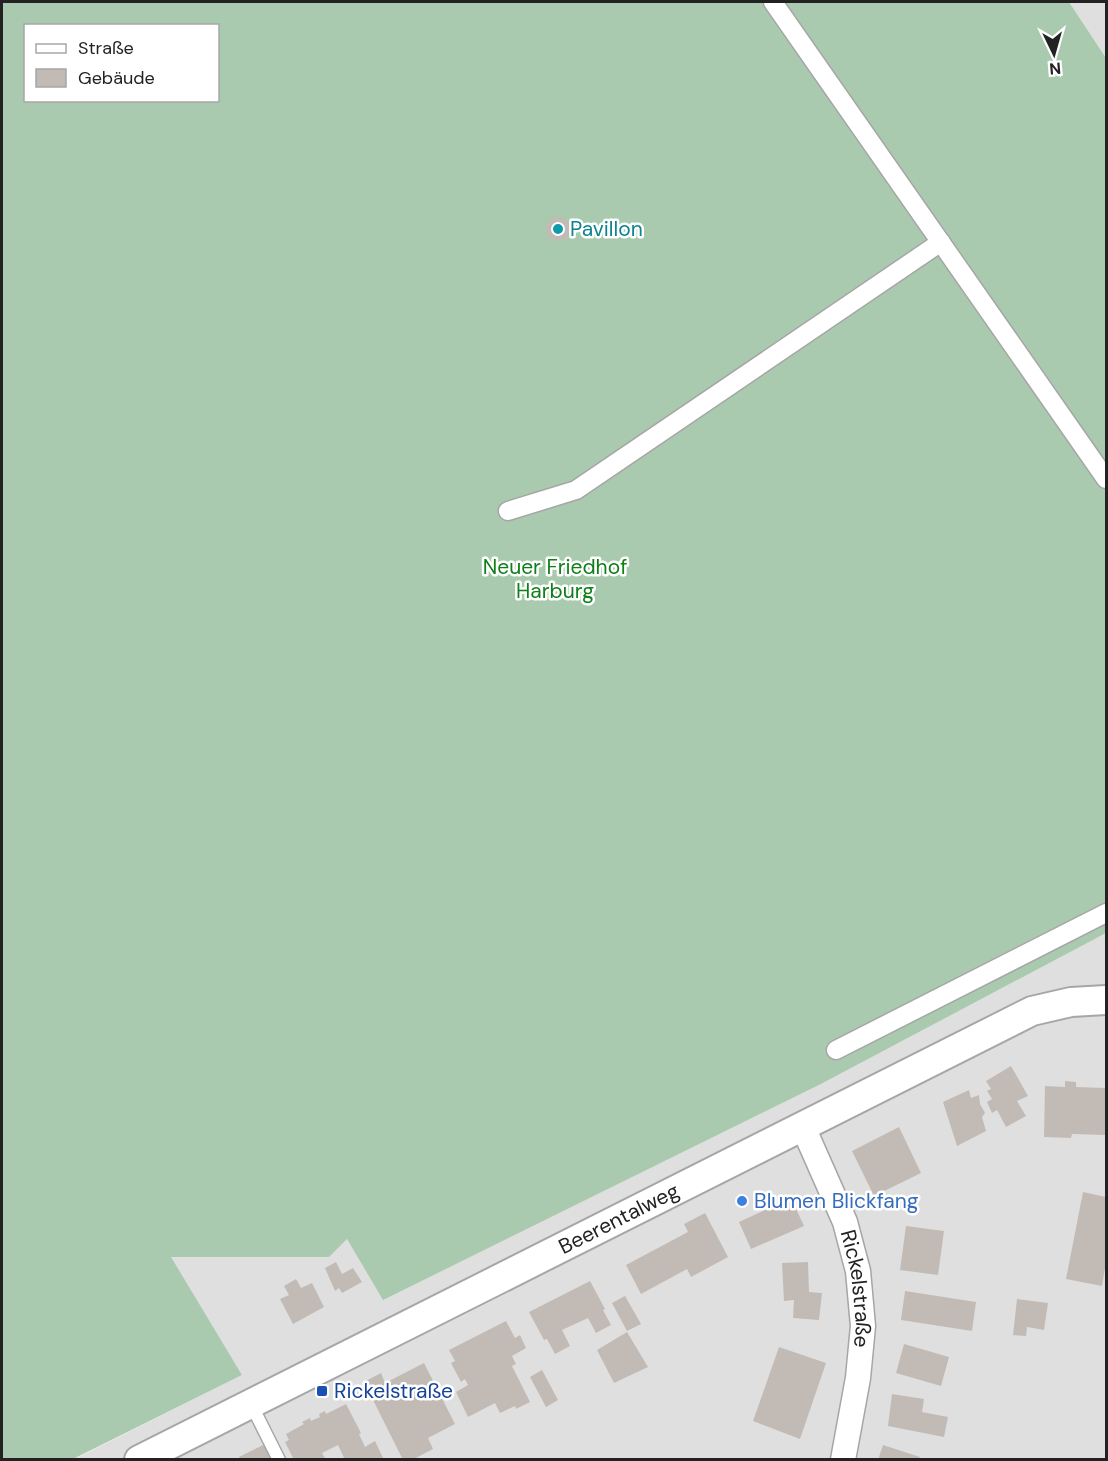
<svg xmlns="http://www.w3.org/2000/svg" width="1108" height="1461" font-family="'DM Sans',sans-serif">
	<style>
		.residential { fill: #e0dfdf }
		.cemetery { fill: #aacaaf; fill-rule: evenodd }
		.building { fill: #c2bbb5 }
		.lines { fill: none; stroke-linecap: round; stroke-linejoin: round }
		.service-casing { stroke: #a6a6a6; stroke-width: 15 }
		.pedestrian-casing { stroke: #a6a6a6; stroke-width: 21 }
		.minor-casing { stroke: #a6a6a6; stroke-width: 27 }
		.tertiary-casing { stroke: #a6a6a6; stroke-width: 32 }
		.service { stroke: #fff; stroke-width: 12 }
		.pedestrian { stroke: #fff; stroke-width: 18 }
		.minor { stroke: #fff; stroke-width: 24 }
		.tertiary { stroke: #fff; stroke-width: 28 }
		.culture-dot { fill: #0f9aa8; stroke: #fff; stroke-width: 2 }
		.shop-dot { fill: #3f7fe0; stroke: #fff; stroke-width: 2 }
		.transit-dot { fill: #1a4fb4; stroke: #fff; stroke-width: 2 }
		.labels { text-anchor: middle; stroke-width: 5; stroke-linejoin: round; paint-order: stroke }
		.culture-label { font-size: 21px; fill: #0d838f; stroke: #fff; text-anchor: start }
		.park-label { font-size: 21px; fill: #0f8018; stroke: #fff }
		.shop-label { font-size: 21px; fill: #366cbe; stroke: #fff; text-anchor: start }
		.street-label { font-size: 21px; fill: #222; stroke: #fff }
		.transit-label { font-size: 21px; fill: #164399; stroke: #fff; text-anchor: start }
	</style>
	<rect width="100%" height="100%" fill="#f1eee9"/>
	<g class="residential">
		<path d="M1069 2H1106V58Z"/>
		<path d="M1106 933V1459L73 1460 242 1375 170 1257H328L347 1239 383 1299 819 1085Z"/>
	</g>
	<path class="cemetery" d="M2 2H1069L1106 58V933L819 1085 383 1300 347 1239 329 1257H171L242 1375 73 1459 2 1460ZM26 26H218V100H26Z"/>
	<g class="building">
		<circle cx="558" cy="229" r="12"/>
		<path d="M1011 1066 1028 1096 1017 1101 1026 1116 1006 1127 997 1110 992 1113 987 1102 992 1099 987 1091 991 1089 986 1081Z"/>
		<path d="M1065 1081 1076 1082V1087L1106 1088V1135L1072 1134 1071 1138 1044 1137 1045 1086 1065 1087Z"/>
		<path d="M969 1090 971 1098 979 1095 980 1104 985 1113 982 1117 986 1131 957 1146 943 1102Z"/>
		<path d="M899 1127 921 1173 874 1196 852 1151Z"/>
		<path d="M1083 1192 1106 1197V1269L1105 1268 1102 1286 1066 1279Z"/>
		<path d="M791 1198 804 1226 751 1249 739 1222Z"/>
		<path d="M705 1213 728 1257 691 1277 687 1269 641 1294 626 1265 688 1232 684 1224Z"/>
		<path d="M906 1226 944 1231 938 1275 900 1270Z"/>
		<path d="M336 1262 342 1274 353 1268 362 1282 342 1293 339 1288 335 1291 325 1268Z"/>
		<path d="M808 1262 809 1292 822 1293 819 1320 793 1318 794 1300 784 1301 782 1263Z"/>
		<path d="M296 1279 301 1288 312 1283 324 1307 293 1324 280 1299 289 1295 284 1286Z"/>
		<path d="M590 1281 605 1309 603 1310 611 1325 596 1333 588 1318 562 1330 570 1346 555 1354 547 1339 544 1340 529 1312Z"/>
		<path d="M905 1291 976 1302 972 1331 901 1320Z"/>
		<path d="M625 1296 641 1324 627 1331 612 1303Z"/>
		<path d="M1017 1299 1048 1303 1044 1330 1027 1327 1026 1336 1013 1335Z"/>
		<path d="M506 1321 515 1338 520 1335 526 1348 512 1356 516 1364 512 1366 530 1402 516 1409 515 1406 500 1413 495 1403 468 1417 456 1392 468 1385 465 1379 461 1382 451 1363 455 1361 449 1350Z"/>
		<path d="M627 1332 648 1367 614 1383 597 1350Z"/>
		<path d="M904 1344 949 1357 941 1386 896 1373Z"/>
		<path d="M779 1347 826 1363 800 1439 753 1421Z"/>
		<path d="M424 1363 455 1424 428 1438 433 1449 412 1460H403L364 1382 381 1373 385 1383Z"/>
		<path d="M542 1370 558 1400 546 1407 530 1377Z"/>
		<path d="M892 1394 924 1399 922 1412 948 1417 944 1437 888 1426Z"/>
		<path d="M346 1404 361 1433 359 1434 365 1447 375 1441 384 1460H351V1458L345 1460 338 1445 322 1453 326 1460H294L285 1442 289 1440 286 1434 304 1424 302 1422 310 1418 311 1421 320 1417 319 1414 325 1411 326 1414Z"/>
		<path d="M265 1444 273 1460H240L239 1457Z"/>
		<path d="M883 1445 920 1457 919 1460H878Z"/>
	</g>
	<g class="lines">
		<defs>
			<path id="service" d="M251 1404 279 1460"/>
			<g id="pedestrian">
				<path d="M773 2 1106 479"/>
				<path d="M508 511 576 490 941 242"/>
				<path d="M836 1050 1106 913"/>
			</g>
			<g id="minor">
				<path id="s1" d="M803 1127 845 1222 858 1271 863 1326 858 1378 843 1460"/>
			</g>
			<g id="tertiary">
				<path id="s2" d="M139 1460 1032 1011 1071 1002 1106 1000"/>
			</g>
		</defs>
		<use href="#service" class="service-casing"/>
		<use href="#pedestrian" class="pedestrian-casing"/>
		<use href="#minor" class="minor-casing"/>
		<use href="#tertiary" class="tertiary-casing"/>
		<use href="#service" class="service"/>
		<use href="#pedestrian" class="pedestrian"/>
		<use href="#minor" class="minor"/>
		<use href="#tertiary" class="tertiary"/>
	</g>
	<circle class="culture-dot" cx="558" cy="229" r="6"/>
	<circle class="shop-dot" cx="742" cy="1201" r="6"/>
	<rect class="transit-dot" x="316" y="1385" width="12" height="12" rx="3"/>
	<g class="labels">
		<g class="culture-label">
			<text x="570" y="236">Pavillon</text>
		</g>
		<g class="park-label">
			<text x="555" y="574">Neuer Friedhof<tspan x="555" dy="24">Harburg</tspan></text>
		</g>
		<g class="shop-label">
			<text x="754" y="1208">Blumen Blickfang</text>
		</g>
		<g class="street-label">
			<text dy="7" stroke="none"><textPath href="#s2" startOffset="537">Beerentalweg</textPath></text>
			<text dy="7" stroke="none"><textPath href="#s1" startOffset="172">Rickelstraße</textPath></text>
		</g>
		<g class="transit-label">
			<text x="334" y="1398">Rickelstraße</text>
		</g>
	</g>
	<rect width="1108" height="1461" fill="none" stroke="#222222" stroke-width="6"/>
	<rect x="24" y="24" width="195" height="78" fill="#ffffff" stroke="#a7a7a7" stroke-width="1.5"/>
	<rect x="36" y="44" width="30" height="9" fill="#ffffff" stroke="#a7a7a7" stroke-width="1.5"/>
	<text x="78" y="54" font-size="18" fill="#222222">Straße</text>
	<rect x="36" y="69" width="30" height="18" fill="#c2bbb5" stroke="#a7a7a7" stroke-width="1.5"/>
	<text x="78" y="84" font-size="18" fill="#222222">Gebäude</text>
	<g transform="translate(1054 54) rotate(175)" stroke="#ffffff" stroke-width="4.5" paint-order="stroke">
	<path d="M0-4.5L10 22L0 15L-10 22Z" fill="#222222"/>
	<text y="-9" font-size="16" font-weight="bold" text-anchor="middle" fill="#222222">N</text>
	</g>
</svg>
